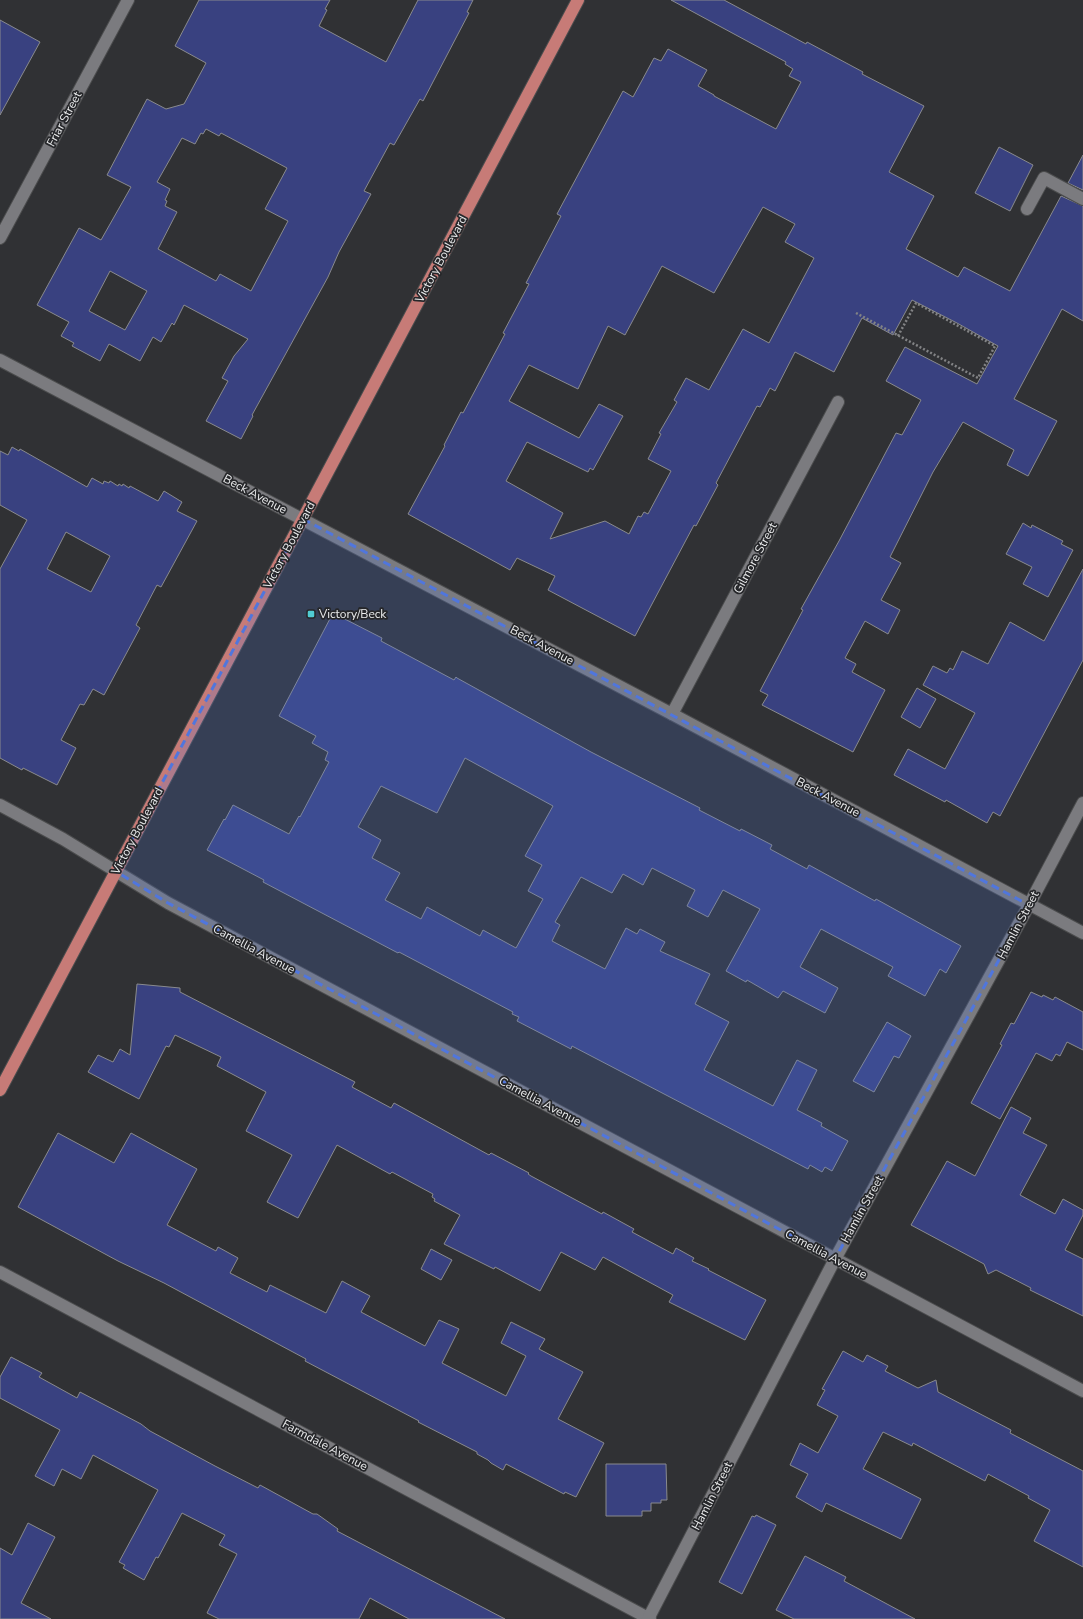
<svg xmlns="http://www.w3.org/2000/svg" width="1083" height="1619" font-family="'Nunito Sans',sans-serif">
	<style>
		.building { fill: #394180; stroke: #898a8d; fill-rule: evenodd }
		.lines { fill: none; stroke-linecap: round; stroke-linejoin: round }
		.minor-casing { stroke: #4b4c4d; stroke-width: 14 }
		.major-casing { stroke: #4b4c4d; stroke-width: 14 }
		.path { stroke: #828385; stroke-width: 2.5; stroke-dasharray: 2 2; stroke-linecap: butt }
		.minor { stroke: #7b7b7f; stroke-width: 12 }
		.major { stroke: #c77b77; stroke-width: 12 }
		.marked { fill: #5076dd; fill-opacity: 0.2; stroke: #5076dd; stroke-width: 3; stroke-dasharray: 8 5; stroke-linejoin: round }
		.poi-dot { fill: #51ccd3; stroke: #26272a; stroke-width: 1.5 }
		.labels { text-anchor: middle; stroke-width: 3.5; stroke-linejoin: round; paint-order: stroke }
		.street-label { font-size: 12px; fill: #ebeced; stroke: #26272a }
		.poi-label { font-size: 12px; fill: #ebeced; stroke: #26272a; text-anchor: start }
	</style>
	<rect width="100%" height="100%" fill="#303134"/>
	<g class="building">
		<path d="M199 0H330L325 9 327 10 319 26 386 62 418 0H473L467 12 469 13 423 101 420 99 394 145 390 143 364 191 371 194 339 252 328 277 252 415 253 416 241 439 206 421 228 381 222 378 234 356 248 339 184 305 174 325 172 323 161 342 153 337 140 361 109 344 100 361 72 346 74 343 61 336 69 322 37 305 79 228 101 240 131 187 107 175 147 99 166 109 184 104 206 63 175 46ZM206 129 219 136 221 133 287 168 265 209 288 221 251 291 220 274 216 281 158 249 177 212 165 206 167 201 165 200 170 189 157 182 182 138 195 144 201 133 203 134ZM110 271 147 291 125 330 89 311Z"/>
		<path d="M671 0H724L806 44 807 42 863 72 862 74 924 106 889 172 934 196 906 249 958 277 964 267 1010 291 1061 196 1083 206V321L1062 309 1014 399 1057 421 1028 476 1007 465 1014 450 963 422 933 472 890 557 901 563 881 600 900 610 888 634 865 621 845 658 856 664 852 672 885 690 853 752 762 705 768 695 760 691 803 610 801 609 839 541 896 433 902 435 921 400 886 381 905 347 977 384 998 346 957 323 912 300 893 335 862 318 834 372 795 352 775 391 770 388 760 407 757 406 716 483 718 485 696 526 694 525 635 636 548 590 555 576 517 558 510 570 408 514 445 446 444 445 461 412 463 413 505 334 503 333 529 284 526 283 561 216 557 214 623 91 633 97 654 58 661 61 668 49 707 70 698 86 714 95V96L776 129 801 82 789 76 793 69 785 64 786 62ZM763 207 795 224 785 242 814 258 769 343 743 329 709 390 686 378 674 400 677 402 659 433 661 434 648 459 671 471 648 514 644 512 641 517 638 516 629 534 605 521 550 539 563 513 506 481 527 442 588 472 590 468 593 470 623 416 599 404 579 438 509 401 529 365 578 389 608 326 625 335 662 266 714 293Z"/>
		<path d="M0 20 40 42 0 115Z"/>
		<path d="M999 147 1033 165 1010 211 975 193Z"/>
		<path d="M1083 155V190L1068 183Z"/>
		<path d="M12 447 19 451 20 449 87 487 92 478 103 484 104 481 109 483 110 481 118 486 119 484 122 486 123 484 129 488 130 486 158 501 164 491 182 502 177 511 197 521 161 587 157 585 136 625 140 628 104 695 93 689 84 705 80 704 61 740 76 748 57 785 23 768 22 770 0 758V569L27 520 0 505V451L8 455ZM66 532 110 556 91 592 47 569Z"/>
		<path d="M1023 523 1031 528 1032 525 1063 541 1061 544 1073 550 1048 597 1023 584 1032 567 1006 554Z"/>
		<path d="M1083 569V660L1000 816 993 812 987 823 946 800 945 802 894 775 908 749 945 769 975 713 923 685 933 666 947 673 950 668 953 670 962 651 988 664 1010 622 1044 641Z"/>
		<path d="M333 613 382 638 381 641 454 680 456 677 457 678 591 752 700 808 699 810 740 831 741 829 772 845 770 849 807 869 809 865 875 901 876 899 961 946 946 973 940 969 925 996 888 976 893 967 821 929 800 967 838 988 825 1013 783 991 778 998 747 980 746 982 726 971 760 909 723 890 708 917 687 906 695 890 652 868 643 885 623 874 612 893 581 877 555 922 560 925 552 941 605 969 626 928 637 934 640 929 665 942 660 951 710 974 695 1004 729 1022 704 1070 773 1106 797 1060 817 1070 797 1110 822 1123 821 1126 848 1141 832 1171 825 1167 822 1172 810 1165 808 1169 572 1046 571 1049 517 1021 519 1017 512 1014 513 1012 399 952 398 953 263 882 264 880 207 850 224 819 225 820 233 805 289 834 299 816 300 817 329 762 325 760 328 752 312 743 316 736 279 716ZM465 758 553 806 525 856 542 865 528 891 543 899 516 948 483 930 480 936 427 907 421 919 385 900 400 873 372 858 381 840 358 827 381 786 437 813Z"/>
		<path d="M917 688 936 699 920 728 901 717Z"/>
		<path d="M137 984 180 988V992L355 1082 352 1087 391 1108 394 1103 489 1155 491 1153 529 1173 528 1174 531 1176 602 1214 603 1212 634 1229 632 1232 673 1254 676 1248 694 1258 692 1261 709 1269 708 1270 766 1300 745 1340 669 1302 673 1295 603 1257 595 1270 561 1252 540 1291 495 1267 494 1269 444 1244 460 1215 434 1201 435 1199 432 1197 433 1194 392 1172 390 1174 337 1145 298 1218 267 1202 292 1155 246 1131 266 1092 217 1066 221 1057 175 1035 169 1047 166 1046 139 1099 88 1072 98 1055 113 1062 120 1049 130 1055Z"/>
		<path d="M1031 992 1042 997 1043 995 1053 1000 1055 997 1083 1012V1050L1067 1042 1060 1056 1056 1054 1052 1061 1036 1053 1000 1119 971 1103 1002 1045 1000 1044 1011 1023 1014 1024Z"/>
		<path d="M887 1022 911 1036 899 1058 894 1056 874 1092 853 1081Z"/>
		<path d="M1011 1107 1031 1118 1023 1133 1047 1145 1020 1195 1055 1214 1063 1199 1083 1210V1215L1065 1250 1083 1259V1316L1030 1290 1031 1288 996 1270 988 1274 984 1264 911 1225 947 1161 975 1176Z"/>
		<path d="M58 1133 114 1163 131 1133 197 1169 167 1225 216 1251 218 1247 238 1258 230 1273 267 1292 270 1285 326 1313 342 1281 370 1296 361 1312 425 1346 439 1320 459 1329 442 1363 506 1396 526 1356 501 1343 511 1322 545 1339 539 1349 583 1372 558 1419 604 1443 576 1497 565 1492 564 1494 506 1464 503 1470 491 1463 488 1460 477 1454V1452L418 1422 419 1421 305 1361 306 1359 164 1283 118 1261 18 1207Z"/>
		<path d="M431 1249 452 1260 441 1280 421 1269Z"/>
		<path d="M843 1351 863 1362 867 1355 888 1366 885 1371 918 1388 936 1380 938 1392 1011 1430 1010 1433 1083 1471V1567L1034 1541 1050 1510 1028 1498 1029 1496 988 1474 985 1481 913 1443 912 1446 883 1432 863 1469 921 1499 901 1539 826 1503 822 1512 796 1497 808 1474 790 1465 800 1443 818 1453 838 1416 817 1405 825 1390 822 1389Z"/>
		<path d="M11 1357 42 1373 39 1377 77 1398 80 1392 141 1424 150 1431 215 1466 258 1488 260 1485 313 1514H317L338 1529 337 1531 505 1619H409L370 1598 359 1619H219L207 1613 237 1554 219 1545 225 1535 182 1513 158 1558 156 1557 144 1580 123 1568 125 1565 119 1562 158 1490 93 1455 81 1479 62 1469 54 1486 35 1476 60 1430 0 1398V1377Z"/>
		<path d="M606 1464H666L667 1500H661V1503H651V1511H642V1516H606Z"/>
		<path d="M756 1515 776 1525 742 1594 719 1582 752 1516 755 1517Z"/>
		<path d="M28 1523 55 1537 21 1603 51 1619H0V1548L12 1555Z"/>
		<path d="M805 1556 846 1577 844 1581 915 1619H794L776 1610Z"/>
	</g>
	<g class="lines">
		<defs>
			<g id="minor">
				<path d="M1027 209 1044 178 1083 199"/>
				<path d="M0 238 128 0"/>
				<path d="M0 360 672 714 1083 933"/>
				<path d="M672 714 838 402"/>
				<path d="M0 805 63 839 168 903 1083 1391"/>
				<path d="M0 1272 650 1619"/>
				<path d="M648 1619 835 1259 1029 905 1083 803"/>
			</g>
			<path id="major" d="M0 1090 578 0"/>
		</defs>
		<use href="#minor" class="minor-casing"/>
		<use href="#major" class="major-casing"/>
		<path class="path" d="M856 313 978 378 995 346 916 303 898 336"/>
		<use href="#minor" class="minor"/>
		<use href="#major" class="major"/>
	</g>
	<path class="marked" d="M303 519 1029 905 835 1259 168 903 115 871Z"/>
	<rect class="poi-dot" x="307" y="610" width="8" height="8" rx="2"/>
	<g class="labels">
		<g class="street-label">
			<text transform="translate(64 119) rotate(-62)" y="4">Friar Street</text>
			<text transform="translate(441 259) rotate(-62)" y="4">Victory Boulevard</text>
			<text transform="translate(255 494) rotate(28)" y="4">Beck Avenue</text>
			<text transform="translate(289 545) rotate(-62)" y="4">Victory Boulevard</text>
			<text transform="translate(755 558) rotate(-62)" y="4">Gilmore Street</text>
			<text transform="translate(542 645) rotate(28)" y="4">Beck Avenue</text>
			<text transform="translate(828 797) rotate(28)" y="4">Beck Avenue</text>
			<text transform="translate(137 831) rotate(-62)" y="4">Victory Boulevard</text>
			<text transform="translate(1018 925) rotate(-62)" y="4">Hamlin Street</text>
			<text transform="translate(254 949) rotate(28)" y="4">Camellia Avenue</text>
			<text transform="translate(540 1101) rotate(28)" y="4">Camellia Avenue</text>
			<text transform="translate(862 1209) rotate(-61)" y="4">Hamlin Street</text>
			<text transform="translate(826 1254) rotate(28)" y="4">Camellia Avenue</text>
			<text transform="translate(325 1445) rotate(28)" y="4">Farmdale Avenue</text>
			<text transform="translate(712 1496) rotate(-63)" y="4">Hamlin Street</text>
		</g>
		<g class="poi-label">
			<text x="319" y="618">Victory/Beck</text>
		</g>
	</g>
</svg>
